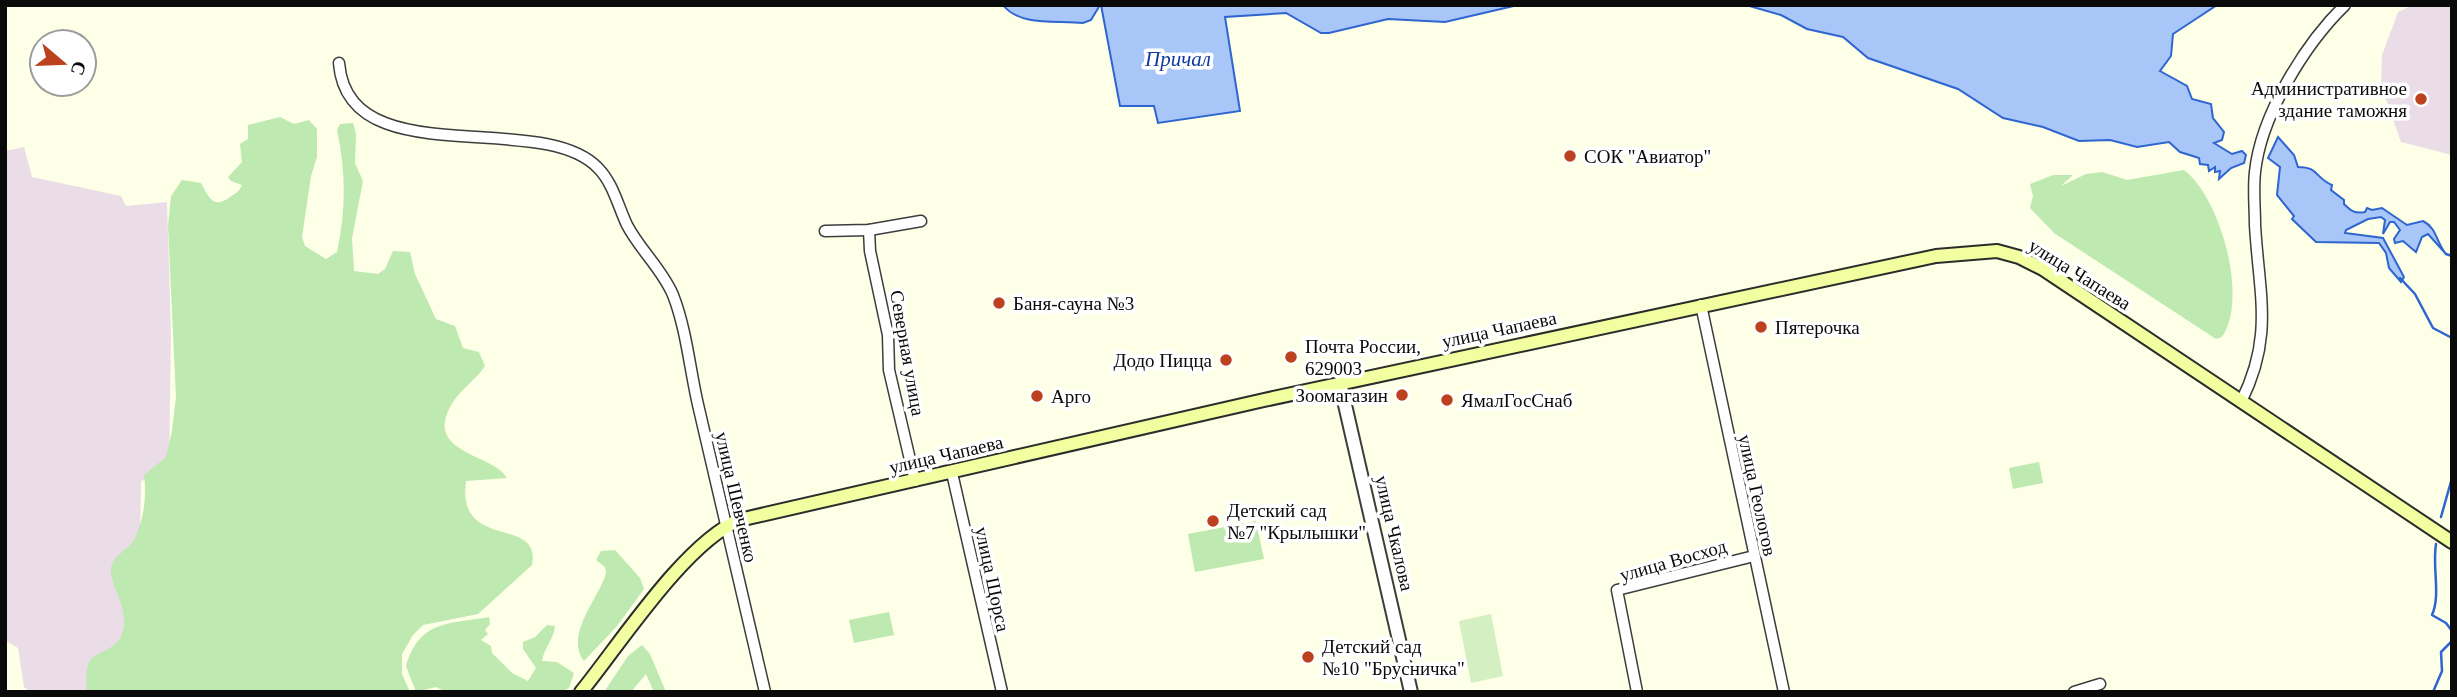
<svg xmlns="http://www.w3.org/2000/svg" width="2457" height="697" font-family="'Times New Roman',serif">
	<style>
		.industrial { fill: #eadde8 }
		.green { fill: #bee9b0 }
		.pitch { fill: #d4f0c2 }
		.water { fill: #a9c6f8; stroke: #2e65d1; stroke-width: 2 }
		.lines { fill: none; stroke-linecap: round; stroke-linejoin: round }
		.stream { stroke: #2e65d1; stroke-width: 2.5 }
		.minor-casing { stroke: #3d3d3d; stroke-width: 13 }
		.tertiary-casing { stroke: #3d3d3d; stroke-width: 16 }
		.secondary-casing { stroke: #2c2c2c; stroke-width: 16 }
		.minor { stroke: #fff; stroke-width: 10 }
		.tertiary { stroke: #fff; stroke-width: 12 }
		.secondary { stroke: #f1ffa1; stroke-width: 12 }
		.poi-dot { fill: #bc411f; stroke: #fff; stroke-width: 2.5 }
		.labels { text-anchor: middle; stroke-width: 7; stroke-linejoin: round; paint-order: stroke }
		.poi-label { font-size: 19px; fill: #0a0a0a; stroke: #fff; text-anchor: start }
		.street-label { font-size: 19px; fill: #0a0a0a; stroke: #fff }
		.water-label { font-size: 21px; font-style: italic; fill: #113b9d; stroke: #fff }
	</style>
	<rect width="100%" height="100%" fill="#fdffe6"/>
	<g class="industrial">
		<path d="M2413 5H2452V155L2401 142 2381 85 2382 55 2398 12Z"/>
		<path d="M24 147 32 177 121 196 126 206 167 202 171 333 169 471 141 481 140 546 150 657 97 692H30L24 687 18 648 5 640V151Z"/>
	</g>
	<g class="green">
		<path d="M280 117 294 124 309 120 317 129V157L311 176 302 237 305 246 326 259 337 252C346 210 346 172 337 130L340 124 353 123 356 134 355 163 363 181 352 238 354 271 378 274 385 269 393 251 410 252 415 274 436 319 455 326 463 348 479 352 485 366C475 381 458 391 450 407 425 454 494 454 507 478L466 481C456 552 542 515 532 565L478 614 423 625 413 635 402 654V674L410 692H86C87 683 85 673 88 665 93 650 116 652 122 634 130 608 113 593 111 572 110 555 129 551 135 538 144 519 147 495 144 475L166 457 172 431 176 397 168 226 171 196 182 180 201 183C209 197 213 210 230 197 236 193 239 192 242 185L231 181 228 177 242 162 240 144 248 139V125Z"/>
		<path d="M2184 170C2220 197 2249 298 2222 337L2216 339 2054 233 2030 208 2033 196 2030 184 2053 175H2073L2061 186 2086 174 2102 172 2127 180Z"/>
		<path d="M2039 462 2043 483 2013 489 2009 468Z"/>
		<path d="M1256 521 1264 559 1195 572 1188 534Z"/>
		<path d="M615 550 640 578 644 589 617 626 584 661C564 634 600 597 606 573L605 567 596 560 601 551Z"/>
		<path d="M889 612 894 635 854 643 849 620Z"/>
		<path d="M489 617 490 624 485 630 488 634 481 640 491 646 492 653 512 673 528 681 536 668 523 649V642L535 637 547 625 555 626C554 639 544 648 542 661L557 662 574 673 569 688 561 692H446L436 687 416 692 406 666C420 620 448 624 489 617Z"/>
		<path d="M642 645 650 654 666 692H654L646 674 631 692H604L628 656Z"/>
	</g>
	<path class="pitch" d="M1491 614 1503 676 1471 683 1459 621Z"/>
	<g class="water">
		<path d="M1003 5H1100L1091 20 1083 23C1058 20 1020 27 1003 5Z"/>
		<path d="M1101 5H1518L1445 22 1388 19 1329 33H1321L1286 13 1225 17 1240 111 1158 123 1154 106H1120Z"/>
		<path d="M1746 5H2217L2173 34 2171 56 2160 71 2187 86 2192 99 2211 104 2213 118 2224 132 2222 140 2214 143 2232 154 2242 151 2246 155 2244 163 2231 168 2219 179 2220 171 2215 172V167L2209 171 2208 165 2200 164 2199 158 2180 152 2169 142 2137 147 2110 140 2079 141 2043 127 2003 118 1958 89 1868 58 1843 37 1807 29 1781 15Z"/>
		<path d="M2278 137 2294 155 2298 167C2319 167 2315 178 2332 185L2331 190 2344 200V204C2351 211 2355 214 2365 212L2367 208 2372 210 2382 208 2407 225 2423 221C2437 228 2436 242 2446 254L2428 234 2422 237 2416 252 2403 241 2395 243 2394 239 2400 230 2394 222H2390L2383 234 2385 220 2381 217 2368 219 2346 230 2345 233 2383 238 2404 277 2401 282 2389 268 2386 253 2379 243 2316 242 2292 219 2294 216 2277 195 2280 167 2268 158Z"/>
	</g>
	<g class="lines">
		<g class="stream">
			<path d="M2446 254 2452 256"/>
			<path d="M2400 278 2415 294 2433 328 2452 338"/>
			<path d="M2441 517 2452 478"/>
			<path d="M2436 544C2432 567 2441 595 2432 615L2446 623 2452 631"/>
			<path d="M2433 692 2442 671 2441 652 2452 641"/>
		</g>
		<defs>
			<g id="minor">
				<path d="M339 63C348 176 541 108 598 168 613 183 618 206 627 225 640 250 662 269 673 295 687 331 690 372 699 409 721 503 743 597 765 692"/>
				<path d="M869 230 870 251 888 335 889 370 915 481"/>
				<path d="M825 231 869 230 921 221"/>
				<path d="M1701 305 1784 692"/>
				<path d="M2241 402C2274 336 2259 295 2255 225 2255 208 2253 189 2255 172 2261 115 2305 44 2345 5"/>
				<path d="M952 473 1002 692"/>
				<path d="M1637 692 1617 590 1754 556"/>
				<path d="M2074 692 2100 684"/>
			</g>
			<path id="tertiary" d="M1340 383 1411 692"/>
			<path id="secondary" d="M581 692C620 644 684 544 739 520L1264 400 1936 256 1997 251 2019 257 2043 269 2452 542"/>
		</defs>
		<use href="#minor" class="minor-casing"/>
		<use href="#tertiary" class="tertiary-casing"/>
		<use href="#secondary" class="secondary-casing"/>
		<use href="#minor" class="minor"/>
		<use href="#tertiary" class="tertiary"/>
		<use href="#secondary" class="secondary"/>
	</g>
	<g class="poi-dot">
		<circle cx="2421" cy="99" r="7"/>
		<circle cx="1570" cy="156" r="7"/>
		<circle cx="999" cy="303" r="7"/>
		<circle cx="1761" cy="327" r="7"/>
		<circle cx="1291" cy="357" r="7"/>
		<circle cx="1226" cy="360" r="7"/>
		<circle cx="1402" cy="395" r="7"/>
		<circle cx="1037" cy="396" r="7"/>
		<circle cx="1447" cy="400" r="7"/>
		<circle cx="1213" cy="521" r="7"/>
		<circle cx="1308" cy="657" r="7"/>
	</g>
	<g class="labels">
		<g class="poi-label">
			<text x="2407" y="95" text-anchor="end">Административное<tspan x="2407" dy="22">здание таможня</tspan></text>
			<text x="1584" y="163">СОК "Авиатор"</text>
			<text x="1013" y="310">Баня-сауна №3</text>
			<text x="1775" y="334">Пятерочка</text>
			<text x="1305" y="353">Почта России,<tspan x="1305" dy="22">629003</tspan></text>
			<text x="1212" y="367" text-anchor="end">Додо Пицца</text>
			<text x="1388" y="402" text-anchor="end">Зоомагазин</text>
			<text x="1051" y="403">Арго</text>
			<text x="1461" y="407">ЯмалГосСнаб</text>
			<text x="1227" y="517">Детский сад<tspan x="1227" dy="22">№7 "Крылышки"</tspan></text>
			<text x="1322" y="653">Детский сад<tspan x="1322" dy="22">№10 "Брусничка"</tspan></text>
		</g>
		<g class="street-label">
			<text transform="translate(2080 274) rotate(32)" y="7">улица Чапаева</text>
			<text transform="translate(1499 329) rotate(-12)" y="7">улица Чапаева</text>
			<text transform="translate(908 353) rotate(80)" y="7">Северная улица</text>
			<text transform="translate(946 454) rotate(-13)" y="7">улица Чапаева</text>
			<text transform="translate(1758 495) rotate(78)" y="7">улица Геологов</text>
			<text transform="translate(737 497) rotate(77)" y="7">улица Шевченко</text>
			<text transform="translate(1395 533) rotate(77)" y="7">улица Чкалова</text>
			<text transform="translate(1673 560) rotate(-16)" y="7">улица Восход</text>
			<text transform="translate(993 579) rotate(78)" y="7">улица Щорса</text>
		</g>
		<g class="water-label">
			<text x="1178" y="66">Причал</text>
		</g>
	</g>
	<rect width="2457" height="697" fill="none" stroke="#0a0a0a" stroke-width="14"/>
	<g transform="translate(63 63) rotate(109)"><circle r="33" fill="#ffffff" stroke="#9d9d9d" stroke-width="2"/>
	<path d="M0-5L12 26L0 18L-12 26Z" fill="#bc411f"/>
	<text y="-10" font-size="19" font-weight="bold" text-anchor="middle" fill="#0a0a0a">С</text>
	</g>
</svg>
